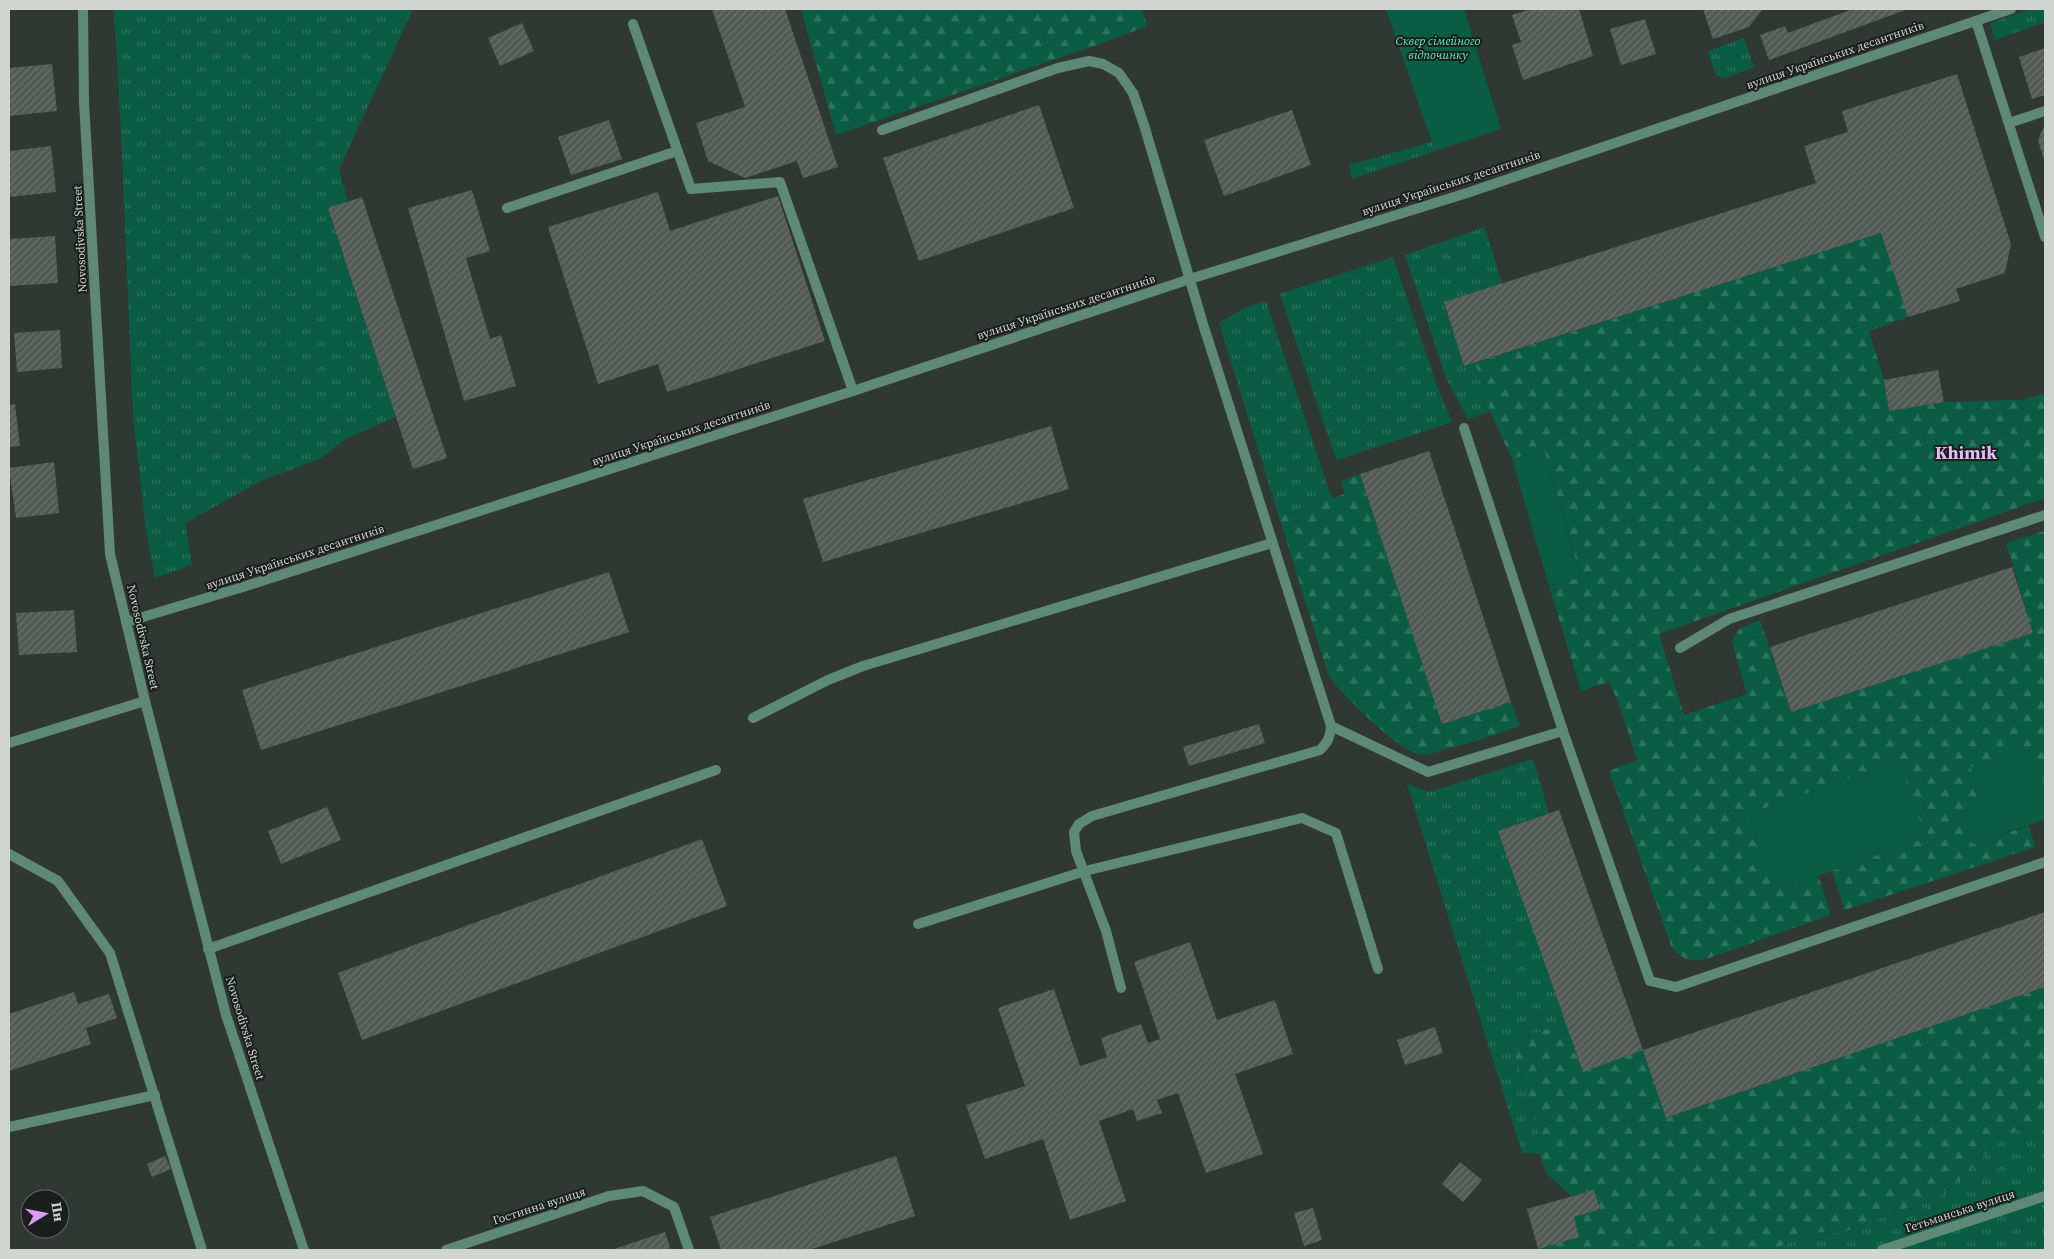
<svg xmlns="http://www.w3.org/2000/svg" width="2054" height="1259" font-family="'Source Serif 4',serif">
	<style>
		.grass { fill: url(#grass-tufts) }
		.forest { fill: url(#forest-firs) }
		.park { fill: #0a5d43 }
		.building { fill: url(#building-hatch) }
		.lines { fill: none; stroke-linecap: round; stroke-linejoin: round }
		.lane { stroke: #5f8977; stroke-width: 10 }
		.street { stroke: #5f8977; stroke-width: 10 }
		.labels { text-anchor: middle; stroke-width: 4; stroke-linejoin: round; paint-order: stroke }
		.park-label { font-size: 12px; font-style: italic; fill: #5bf5bd; stroke: #1a1e1c }
		.street-label { font-size: 12px; fill: #d0d5d2; stroke: #1a1e1c }
		.district-label { font-size: 18px; font-weight: bold; fill: #e6b9f9; stroke: #1a1e1c }
	</style>
	<defs>
		<pattern id="grass-tufts" width="24" height="20" patternUnits="userSpaceOnUse" patternTransform="scale(1.25)"><rect width="24" height="20" fill="#0a5d43"/><path d="M3 7l-1-3M5 7V3M7 7l1-3M15 17l-1-3M17 17v-4M19 17l1-3" fill="none" stroke="#2d735d"/></pattern>
		<pattern id="forest-firs" width="22" height="20" patternUnits="userSpaceOnUse" patternTransform="scale(1.25)"><rect width="22" height="20" fill="#0a5d43"/><path d="M5 1l3.5 6h-7zM16 11l3.5 6h-7z" fill="#2d735d"/></pattern>
		<pattern id="building-hatch" width="6" height="6" patternUnits="userSpaceOnUse" patternTransform="scale(1.25)"><rect width="6" height="6" fill="#525a56"/><path d="M-1 1l2-2M0 6l6-6M5 7l2-2" fill="none" stroke="#6a716d"/></pattern>
	</defs>
	<rect width="100%" height="100%" fill="#303834"/>
	<g class="grass">
		<path d="M114 9H413L339 169 348 202 328 208 396 417 345 439 320 459 263 480 185 523 192 565 155 578 146 530 133 417 122 153Z"/>
		<path d="M2032 9H2045V22L1995 40 1990 23Z"/>
		<path d="M1744 38 1754 67 1725 78 1716 76 1708 51Z"/>
		<path d="M1432 142 1435 151 1352 179 1349 165Z"/>
		<path d="M1485 227 1502 284 1444 303 1464 366 1475 363 1491 411 1468 419 1446 378 1405 255Z"/>
		<path d="M1393 257 1436 383 1452 422 1337 460 1333 451 1280 294Z"/>
		<path d="M1266 301 1332 499 1279 517 1219 323 1244 308Z"/>
		<path d="M1533 759 1549 813 1498 831 1566 1023 1511 1041 1540 1137V1154L1522 1153 1407 784 1429 792Z"/>
		<path d="M2045 1124V1250H1769L1821 1232 1841 1233 1937 1197 1964 1177 2003 1135Z"/>
	</g>
	<g class="forest">
		<path d="M801 9H1142L1147 26 1111 40 836 135Z"/>
		<path d="M1881 233 1908 317 1869 331 1884 380 1889 411 1944 402 2019 400 2045 394V498L1659 634 1684 715 1747 694 1732 642 1739 629 1760 620 1791 712 2033 633 2006 543 2045 531V789L2032 747 1982 804 1972 844 2029 826 2035 847 1845 910 1832 871 1926 838 1774 891 1818 875 1831 915 1709 958C1690 963 1686 961 1672 948L1609 771 1637 760 1618 701 1609 682 1581 691 1549 586 1581 577 1544 450 1512 459 1493 418 1475 363Z"/>
		<path d="M1360 474 1442 724 1511 702 1520 726C1494 735 1468 744 1442 750 1436 752 1429 755 1423 755 1400 754 1344 695 1329 677L1279 517 1345 494 1341 481Z"/>
		<path d="M2045 987V1124L2003 1135 1964 1177 1937 1197 1841 1233 1821 1232 1769 1250H1533L1579 1237 1574 1217 1600 1209 1594 1190 1571 1196 1546 1173 1540 1154V1137L1511 1041 1566 1023 1583 1072 1643 1050 1667 1118Z"/>
	</g>
	<g class="park">
		<path d="M1386 9H1464L1501 129 1435 151Z"/>
		<path d="M1544 450 1581 577 1549 586 1512 459Z"/>
		<path d="M2032 746 2045 789V820L1972 844 1961 811 1982 804 1970 767Z"/>
		<path d="M1899 761 1926 838 1774 891 1747 814Z"/>
	</g>
	<g class="building">
		<path d="M712 9H785L838 167 803 178 797 161 745 178 708 161 696 123 745 107Z"/>
		<path d="M1532 9H1579L1593 56 1523 80 1512 45 1521 42 1512 15Z"/>
		<path d="M1703 9H1763L1749 27 1713 39Z"/>
		<path d="M1853 9H1908L1769 60 1760 35 1785 26 1788 33Z"/>
		<path d="M1645 19 1656 54 1621 65 1610 29Z"/>
		<path d="M522 23 534 51 500 66 488 38Z"/>
		<path d="M2045 48V95L2032 99 2019 57Z"/>
		<path d="M52 64 57 111 9 116V68Z"/>
		<path d="M1957 74 2011 244 2005 273 1956 289 1960 301 1908 317 1881 233 1464 366 1444 302 1816 183 1804 146 1848 132 1842 111Z"/>
		<path d="M1039 105 1074 208 919 261 883 158Z"/>
		<path d="M1292 110 1311 165 1224 196 1204 140Z"/>
		<path d="M609 120 622 159 571 175 558 137Z"/>
		<path d="M2045 124V163L2038 140Z"/>
		<path d="M51 146 56 192 9 197V151Z"/>
		<path d="M472 190 490 251 466 258 490 339 501 335 516 386 464 401 408 208Z"/>
		<path d="M658 192 670 231 778 196 825 341 667 392 658 364 598 384 548 227Z"/>
		<path d="M362 197 447 458 413 469 328 208Z"/>
		<path d="M55 236 58 283 9 286V239Z"/>
		<path d="M60 330 62 368 17 372 14 333Z"/>
		<path d="M1938 370 1944 402 1889 411 1884 380Z"/>
		<path d="M15 404 20 446 9 447V405Z"/>
		<path d="M1051 426 1069 489 823 562 803 499Z"/>
		<path d="M1429 451 1511 702 1442 724 1360 474Z"/>
		<path d="M54 462 59 513 16 518 9 468Z"/>
		<path d="M2012 567 2033 633 1791 712 1770 647Z"/>
		<path d="M609 572 629 632 261 750 242 690Z"/>
		<path d="M74 610 77 652 19 655 16 613Z"/>
		<path d="M1259 724 1265 743 1189 766 1183 747Z"/>
		<path d="M327 807 341 840 281 864 268 831Z"/>
		<path d="M1559 810 1643 1050 1583 1072 1498 831Z"/>
		<path d="M702 839 727 906 362 1040 338 973Z"/>
		<path d="M2045 912V987L1666 1118 1643 1050Z"/>
		<path d="M1190 942 1217 1020 1275 1000 1293 1054 1235 1074 1263 1154 1206 1173 1178 1093 1157 1100 1162 1113 1137 1121 1133 1109 1099 1121 1126 1201 1070 1220 1043 1139 985 1159 966 1105 1025 1086 998 1008 1054 989 1080 1066 1107 1057 1101 1038 1141 1024 1148 1043 1160 1039 1134 962Z"/>
		<path d="M74 992 78 1004 109 994 117 1018 86 1028 91 1044 9 1071V1014Z"/>
		<path d="M1435 1027 1443 1053 1405 1065 1397 1040Z"/>
		<path d="M165 1156 171 1169 152 1177 147 1164Z"/>
		<path d="M896 1156 915 1216 809 1250H721L710 1217Z"/>
		<path d="M1460 1162 1482 1180 1463 1202 1442 1184Z"/>
		<path d="M1594 1190 1600 1209 1574 1217 1579 1237 1538 1249 1527 1209Z"/>
		<path d="M1313 1208 1322 1240 1304 1246 1294 1213Z"/>
		<path d="M665 1232 671 1250H611Z"/>
	</g>
	<g class="lines">
		<g class="lane">
			<path d="M1976 21 2045 237"/>
			<path d="M633 24 691 189 780 182 853 391"/>
			<path d="M2009 123 2045 111"/>
			<path d="M882 130 1058 68 1089 61 1103 64 1119 73 1133 93 1144 125 1203 324 1331 726 1428 772 1563 731"/>
			<path d="M507 208 677 151"/>
			<path d="M1464 428 1563 731 1650 981 1676 987 2045 862"/>
			<path d="M1680 648 1729 619 2045 515"/>
			<path d="M753 718 828 680 863 666 1272 543"/>
			<path d="M9 743 145 701"/>
			<path d="M9 854 58 881 110 953 202 1250"/>
			<path d="M918 924 1085 871 1302 818 1336 833 1378 969"/>
			<path d="M208 949 716 770"/>
			<path d="M1121 988 1106 931 1076 851 1074 832 1079 824 1092 816 1320 750C1328 742 1330 737 1331 726"/>
			<path d="M9 1127 155 1095"/>
			<path d="M446 1250 609 1196 643 1191 674 1207 689 1250"/>
			<path d="M1882 1250 2045 1196"/>
		</g>
		<g class="street">
			<path d="M83 9 84 102 110 554 145 701 226 1015 304 1250"/>
			<path d="M126 622 243 587 853 391 1190 279 1467 193 2011 9"/>
		</g>
	</g>
	<g class="labels">
		<g class="park-label">
			<text x="1438" y="45">Сквер сімейного<tspan x="1438" dy="14">відпочинку</tspan></text>
		</g>
		<g class="street-label">
			<text transform="translate(1835 55) rotate(-19)" y="4">вулиця Українських десантників</text>
			<text transform="translate(1451 183) rotate(-18)" y="4">вулиця Українських десантників</text>
			<text transform="translate(80 239) rotate(-93)" y="4">Novosodivska Street</text>
			<text transform="translate(1066 307) rotate(-18)" y="4">вулиця Українських десантників</text>
			<text transform="translate(681 433) rotate(-18)" y="4">вулиця Українських десантників</text>
			<text transform="translate(295 557) rotate(-18)" y="4">вулиця Українських десантників</text>
			<text transform="translate(143 637) rotate(77)" y="4">Novosodivska Street</text>
			<text transform="translate(245 1028) rotate(73)" y="4">Novosodivska Street</text>
			<text transform="translate(539 1206) rotate(-18)" y="4">Гостинна вулиця</text>
			<text transform="translate(1960 1211) rotate(-18)" y="4">Гетьманська вулиця</text>
		</g>
		<g class="district-label">
			<text x="1966" y="459">Khimik</text>
		</g>
	</g>
	<rect width="2054" height="1259" fill="none" stroke="#d0d5d2" stroke-width="20"/>
	<g transform="translate(45 1214) rotate(80)"><circle r="24" fill="#1a1e1c" stroke="#636765"/>
	<path d="M0-4L9 19L0 12L-9 19Z" fill="#db9af6"/>
	<text y="-8" font-size="14" font-weight="bold" text-anchor="middle" fill="#d0d5d2">Пн</text>
	</g>
</svg>
